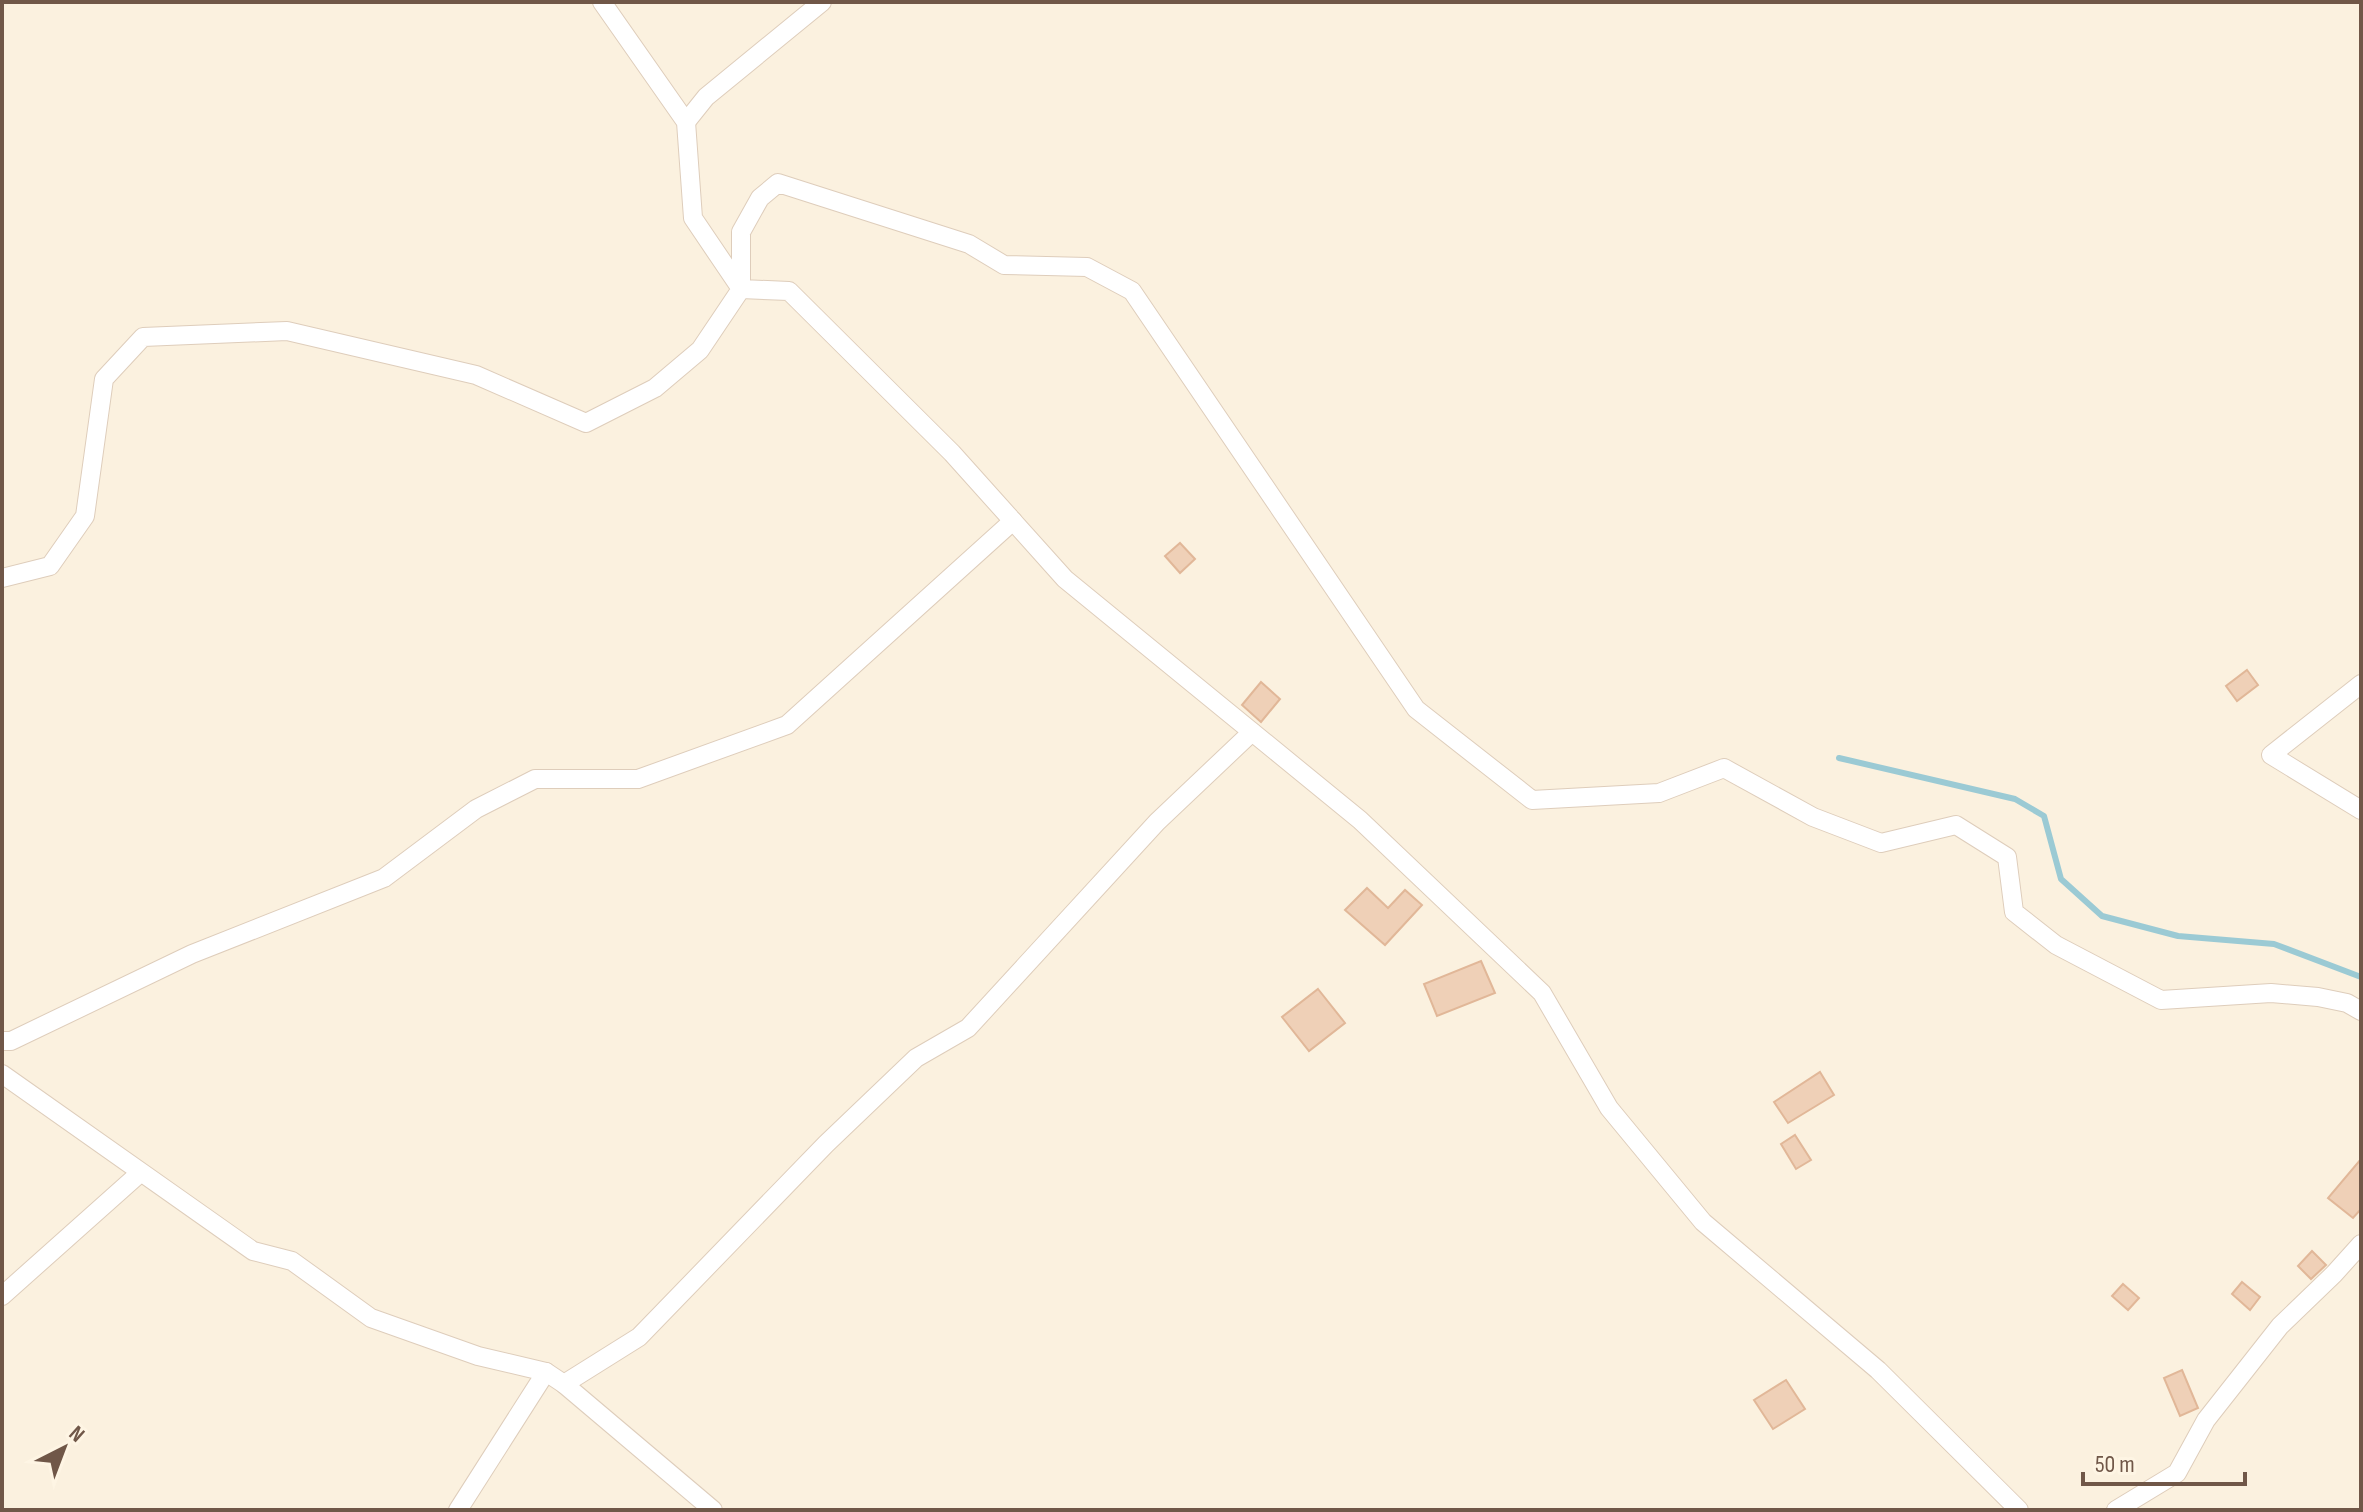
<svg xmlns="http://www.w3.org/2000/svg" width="2363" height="1512" font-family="'Sofia Sans Condensed',sans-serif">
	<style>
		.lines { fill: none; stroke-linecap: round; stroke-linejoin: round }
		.stream { stroke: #9bcad4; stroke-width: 6 }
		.building { fill: #efd0b7; stroke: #e1b798; stroke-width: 2 }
		.street-casing { stroke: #decdbb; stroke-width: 20 }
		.street { stroke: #fff; stroke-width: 18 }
	</style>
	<rect width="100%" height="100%" fill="#fbf1df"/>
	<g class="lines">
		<path class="stream" d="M1839 758 2015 799 2044 816 2061 879 2102 916 2178 936 2274 944 2361 977"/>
	</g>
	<g class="building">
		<path d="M1180 543 1195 559 1180 573 1165 556Z"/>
		<path d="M2247 670 2258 685 2237 701 2226 686Z"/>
		<path d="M1261 682 1280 699 1261 722 1242 705Z"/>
		<path d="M1367 888 1388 908 1405 890 1422 905 1385 945 1345 910Z"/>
		<path d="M1481 961 1495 993 1437 1016 1424 984Z"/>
		<path d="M1318 989 1345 1023 1309 1051 1282 1017Z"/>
		<path d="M1820 1072 1834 1095 1788 1123 1774 1102Z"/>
		<path d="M1795 1135 1811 1160 1796 1169 1781 1144Z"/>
		<path d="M2361 1159V1209L2353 1218 2328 1198Z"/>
		<path d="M2312 1251 2326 1265 2311 1279 2298 1266Z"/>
		<path d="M2242 1282 2260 1297 2250 1310 2232 1294Z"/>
		<path d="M2123 1284 2139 1298 2128 1310 2112 1296Z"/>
		<path d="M2182 1370 2198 1408 2180 1416 2164 1378Z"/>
		<path d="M1786 1380 1805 1409 1773 1429 1754 1400Z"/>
	</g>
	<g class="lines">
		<defs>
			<g id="street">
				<path d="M686 122 706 97 822 2"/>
				<path d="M2 578 50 566 85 516 104 379 143 337 287 331 476 375 586 423 655 388 700 350 741 289 693 218 686 122 602 2"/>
				<path d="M2361 684 2271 755 2361 810"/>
				<path d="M2 1041H11L192 954 384 878 476 809 535 779H638L787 725 1013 521"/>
				<path d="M2 1074 253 1251 292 1261 371 1318 478 1356 546 1372 564 1384 639 1337 826 1144 916 1058 968 1028 1157 822 1252 732"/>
				<path d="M2 1296 140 1173"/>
				<path d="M564 1384 713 1510"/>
				<path d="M458 1510 546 1372"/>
				<path d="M2019 1510 1878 1370 1703 1222 1609 1108 1542 993 1360 820 1065 579 952 453 789 291 741 289V232L760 198 778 183 969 244 1004 265 1087 267 1132 291 1416 709 1532 800 1659 793 1724 768 1813 817 1881 843 1956 825 2007 857 2014 912 2056 945 2161 1000 2271 993 2318 997 2347 1003 2361 1011"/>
				<path d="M2116 1510 2177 1473 2206 1420 2280 1326 2334 1274 2361 1244"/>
			</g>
		</defs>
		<use href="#street" class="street-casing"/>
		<use href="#street" class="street"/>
	</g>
	<rect width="2363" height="1512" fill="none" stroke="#705748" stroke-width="8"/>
	<g transform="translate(64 1448) rotate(42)" stroke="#fef5e4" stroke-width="6" paint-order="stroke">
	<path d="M0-6L14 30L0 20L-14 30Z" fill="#705748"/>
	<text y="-12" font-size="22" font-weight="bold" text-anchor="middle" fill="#705748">N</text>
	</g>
	<path d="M2083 1472v12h162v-12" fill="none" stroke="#705748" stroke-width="4"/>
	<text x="2095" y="1472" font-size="24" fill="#705748" stroke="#fef5e4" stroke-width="6" paint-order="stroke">50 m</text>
</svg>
